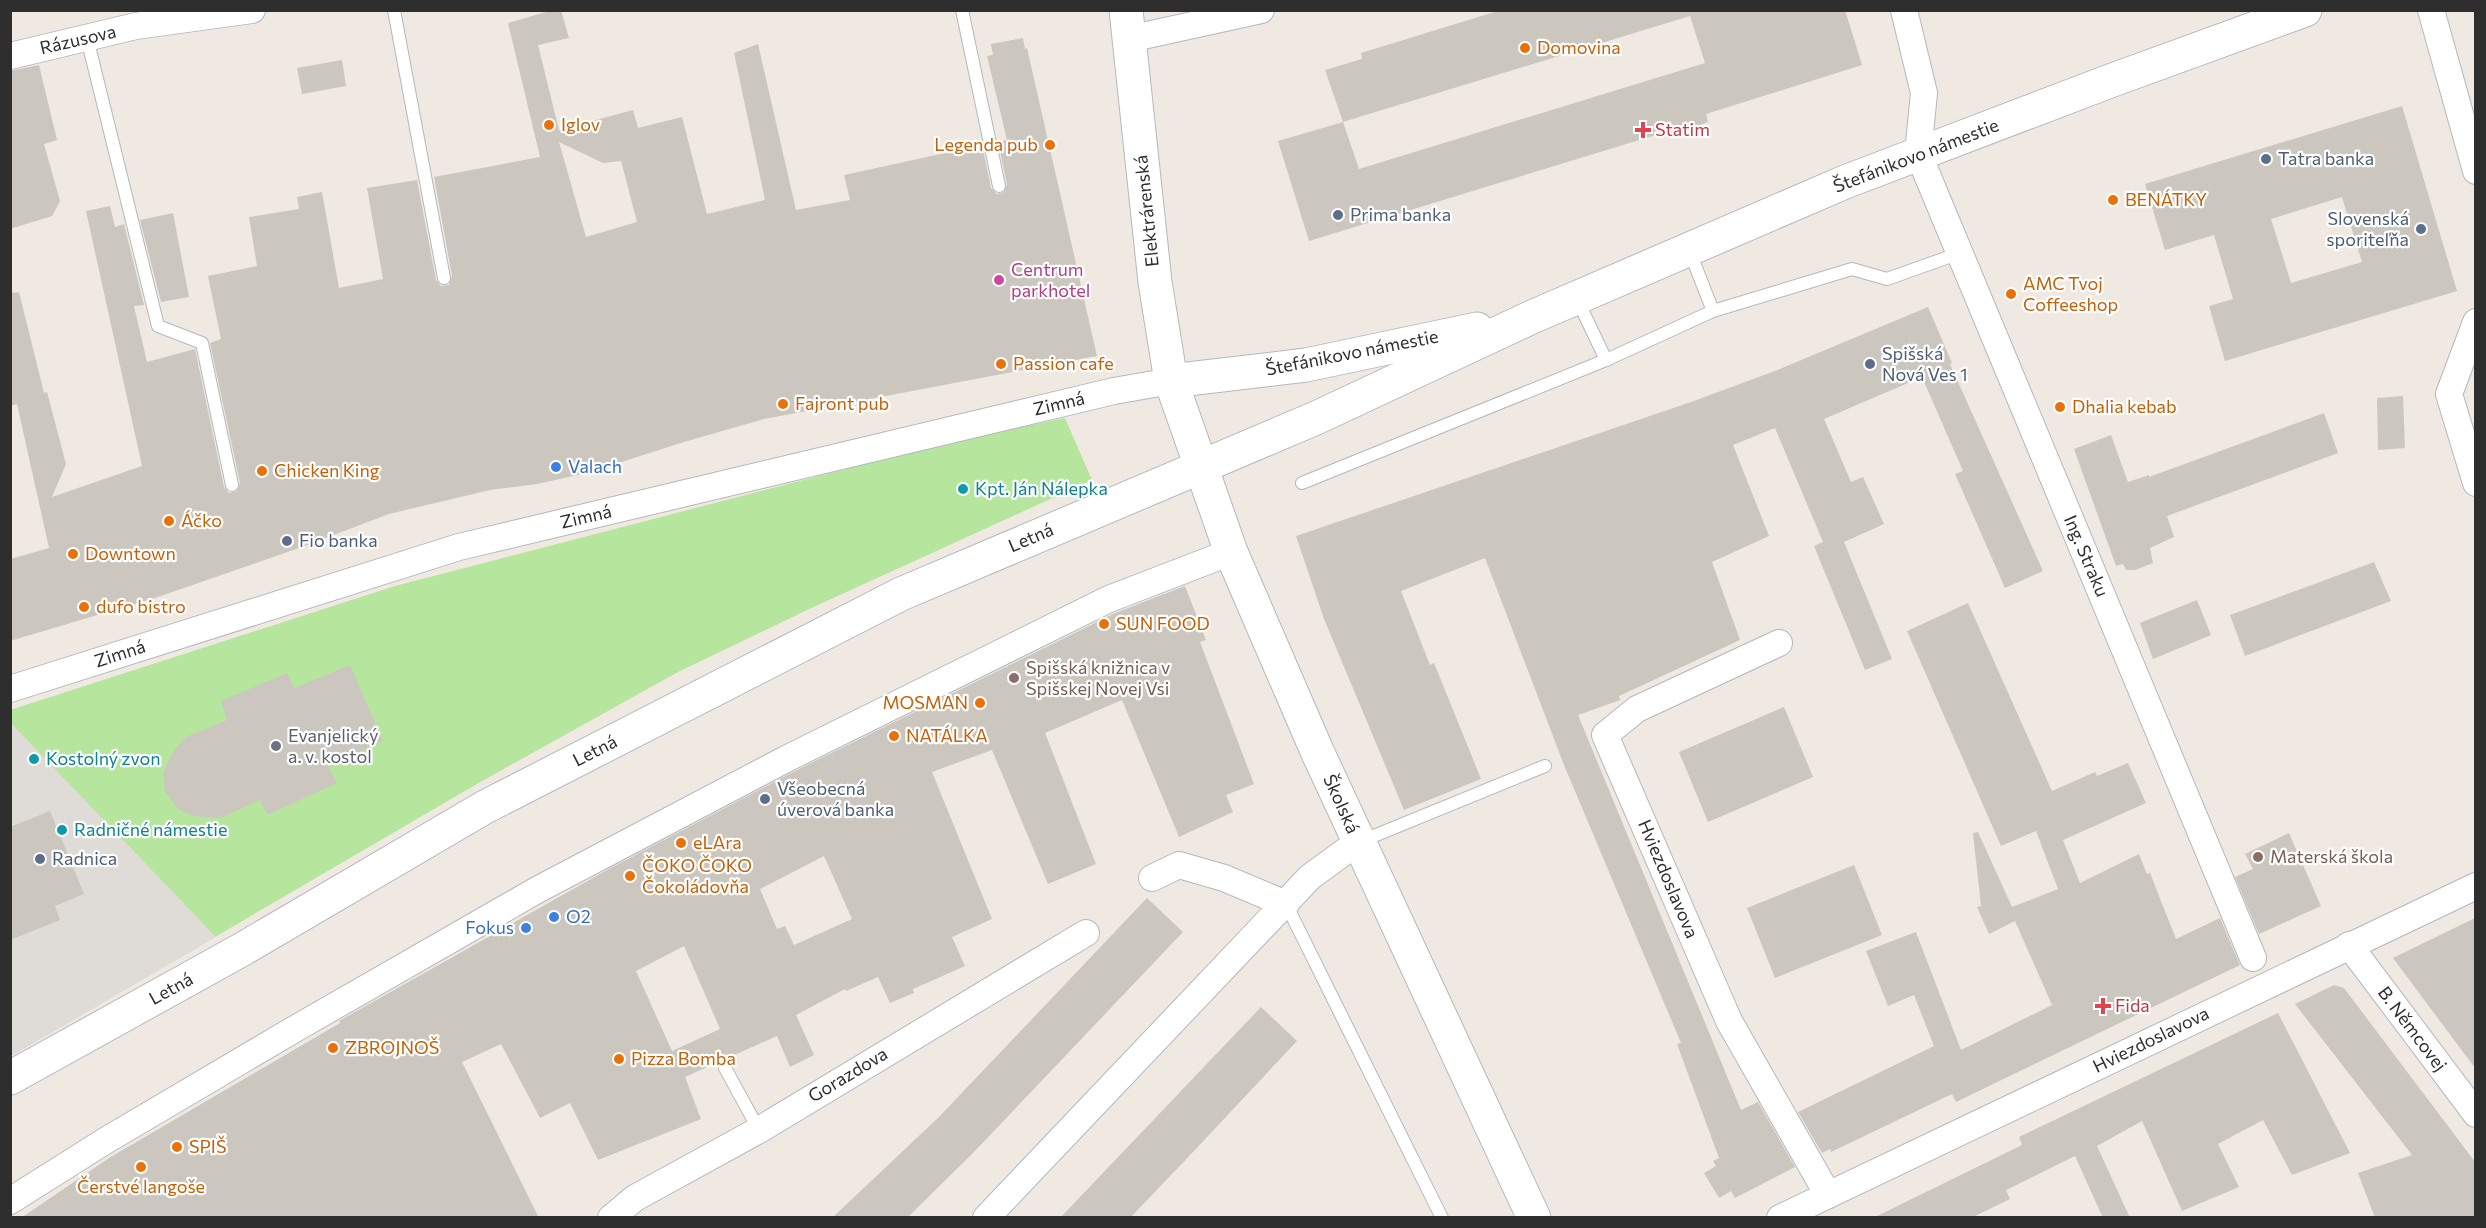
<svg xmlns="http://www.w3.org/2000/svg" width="2486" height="1228" font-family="Commissioner,sans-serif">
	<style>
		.green { fill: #b6e59e }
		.plaza { fill: #dfdcd8 }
		.building { fill: #cbc7bf; fill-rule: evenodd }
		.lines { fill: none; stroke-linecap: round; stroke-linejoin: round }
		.lane-casing { stroke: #b4b7c1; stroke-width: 14 }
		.street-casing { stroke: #b4b7c1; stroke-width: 28 }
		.secondary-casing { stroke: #b4b7c1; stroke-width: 35 }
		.lane { stroke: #fff; stroke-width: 12 }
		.street { stroke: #fff; stroke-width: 26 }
		.secondary { stroke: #fff; stroke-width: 33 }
		.food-dot { fill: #e8710a; stroke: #fff; stroke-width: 2 }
		.health-dot { fill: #e0444e; stroke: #fff; stroke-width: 2 }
		.service-dot { fill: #5c6f8a; stroke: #fff; stroke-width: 2 }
		.hotel-dot { fill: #d1479c; stroke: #fff; stroke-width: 2 }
		.shop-dot { fill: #3f7fe0; stroke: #fff; stroke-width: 2 }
		.culture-dot { fill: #0f9aa8; stroke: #fff; stroke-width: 2 }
		.education-dot { fill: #8d6e63; stroke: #fff; stroke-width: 2 }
		.worship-dot { fill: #6b7280; stroke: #fff; stroke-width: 2 }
		.labels { text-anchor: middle; stroke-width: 4.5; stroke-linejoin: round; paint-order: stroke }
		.street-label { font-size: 18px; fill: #2e2e2e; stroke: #fff }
		.food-label { font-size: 18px; fill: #c56008; stroke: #fff; text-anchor: start }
		.health-label { font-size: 18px; fill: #be3a42; stroke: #fff; text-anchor: start }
		.service-label { font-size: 18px; fill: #4e5e75; stroke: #fff; text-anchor: start }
		.hotel-label { font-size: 18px; fill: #b23c85; stroke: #fff; text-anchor: start }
		.shop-label { font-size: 18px; fill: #366cbe; stroke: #fff; text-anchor: start }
		.culture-label { font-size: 18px; fill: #0d838f; stroke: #fff; text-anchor: start }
		.education-label { font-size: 18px; fill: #785e54; stroke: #fff; text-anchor: start }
		.worship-label { font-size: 18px; fill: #5b616d; stroke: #fff; text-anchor: start }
	</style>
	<rect width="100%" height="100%" fill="#efe9e1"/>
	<path class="green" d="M1065 418 1092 480 807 610 678 672 482 781 11 1056 10 710 395 586 946 443Z"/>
	<path class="plaza" d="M10 722 216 937 11 1056H10Z"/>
	<g class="building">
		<path d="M553 10H561L569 38 538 45 559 130 633 110 638 128 682 117 707 214 765 200 734 53 758 44 796 210 850 200 844 175 982 145 991 188 997 194 1004 192 1007 184 998 142 1007 140 987 56 993 55 991 44 1023 38 1025 49 1027 48 1097 356 764 419 684 442 587 473 537 484 490 490 389 514 302 547 155 598 10 641V559L49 548 17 404 10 406V293L19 292 44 393 47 392 66 464 52 497 142 466 86 211 110 206 115 227 124 224 144 305 134 306 147 362 195 349 224 487 229 493 237 491 240 483 210 343 221 339 208 276 257 266 249 217 299 209 297 197 322 192 339 288 383 279 367 188 417 180 436 280 441 286 449 285 452 276 434 177 540 157 508 23ZM559 142 603 163 621 161 637 222 586 237Z"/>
		<path d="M1501 10H1845L1862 65 1706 114 1708 122 1695 127 1660 137 1659 134 1309 241 1278 141 1343 122 1325 70 1362 59 1361 53ZM1690 16 1705 63 1359 169 1343 122Z"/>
		<path d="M342 60 346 86 302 94 297 68Z"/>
		<path d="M39 65 57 140 44 144 60 201 52 216 10 229V71Z"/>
		<path d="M2402 106 2457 291 2225 361 2209 306 2233 299 2214 235 2165 250 2145 184ZM2342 197 2362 262 2291 283 2271 219Z"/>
		<path d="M173 213 189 297 161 302 140 220Z"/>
		<path d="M1928 307 1952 363 1950 364 2043 571 2005 588 1955 474 1963 471 1922 377 1824 419 1851 482 1863 477 1884 524 1844 542 1892 659 1865 670 1814 546 1823 542 1775 428 1733 445 1769 536 1712 562 1740 640 1619 696 1620 700 1578 715 1741 1110 1758 1102 1795 1167 1735 1198 1731 1191 1719 1198 1704 1173 1716 1166 1713 1161 1719 1158 1677 1044 1681 1043 1564 765 1485 558 1401 591 1430 665 1434 663 1481 779 1404 810 1324 619 1296 536 1691 402 1775 371Z"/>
		<path d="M2403 396 2405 448 2378 450 2377 398Z"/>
		<path d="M2324 413 2338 453 2167 516 2174 537 2150 548 2153 563 2135 570H2126L2123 564 2116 566 2074 449 2111 435 2128 482 2149 475V477Z"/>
		<path d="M2374 562 2391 601 2245 656 2230 615Z"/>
		<path d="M1185 586 1206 640 1200 642 1254 784 1226 795 1233 812 1179 837 1122 700 1045 733 1096 864 1048 884 992 750 932 772 992 919 952 937 965 966 913 989 914 993 890 1003 878 977 846 991 845 989 796 1015 814 1055 790 1067 777 1036 685 1077 701 1119 598 1160 570 1103 540 1118 501 1044 462 1062 539 1218H21L109 1158 340 1023 339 1021 607 870 793 772 1115 613ZM824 856 852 919 794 945 785 926 777 929 760 889ZM684 946 720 1029 672 1051 636 971Z"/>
		<path d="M2197 600 2211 635 2153 659 2140 623Z"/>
		<path d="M1968 603 2052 791 2095 772 2097 776 2128 763 2146 803 2063 840 2080 883 2139 854 2147 874 2150 873 2176 939 2220 918 2240 965 1956 1102 1952 1094 1831 1152 1830 1149 1822 1153 1798 1112 1934 1046 1914 995 1888 1006 1866 951 1916 932 1961 1050 2052 1005 2015 921 1989 934 1977 907 1981 906 1973 833 1978 832 2012 907 2058 889 2036 831 2001 846 1907 631Z"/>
		<path d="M350 665 383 741 328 767 337 783 267 815 260 800 221 818 193 816 178 809 165 791 163 773 174 750 186 737 227 720 221 701 287 673 294 688Z"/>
		<path d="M1784 707 1813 777 1708 822 1679 752Z"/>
		<path d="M50 811 84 894 55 906 60 920 10 940V827Z"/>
		<path d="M2289 833 2321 906 2259 934 2235 877 2253 869 2245 854Z"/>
		<path d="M1854 865 1882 935 1775 978 1747 908Z"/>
		<path d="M1147 898 1183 932 973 1153 907 1218H832L939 1117Z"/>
		<path d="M2475 918V1068L2393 958Z"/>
		<path d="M2334 985 2344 988 2475 1162V1218H2375L2358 1173 2412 1155 2295 1004Z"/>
		<path d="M1261 1007 1297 1041 1193 1152 1130 1218H1060Z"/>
		<path d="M2278 1013 2350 1153 2292 1175 2263 1120 2218 1144 2239 1187 2182 1211 2142 1121 2097 1146 2130 1218H2103L2075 1156 2006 1190 2010 1199 1971 1218H1873L2022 1145 2019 1137Z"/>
	</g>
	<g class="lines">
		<defs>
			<g id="lane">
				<path d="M394 10 444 278"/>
				<path d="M962 10 999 186"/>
				<path d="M87 38 158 326 202 343 232 485"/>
				<path d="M1689 250 1713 311"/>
				<path d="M1577 299 1606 360"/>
				<path d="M1302 483 1606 360 1713 311 1852 269 1887 279 1960 253"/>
				<path d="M1359 842 1545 766"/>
				<path d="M1286 904 1442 1218"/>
				<path d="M725 1068 759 1130"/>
			</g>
			<g id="street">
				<path d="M1904 10 1924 93 1918 153 2253 958"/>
				<path d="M2431 10 2476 171"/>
				<path d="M1129 39 1261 10"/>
				<path d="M10 56 136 26 252 10"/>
				<path d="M2476 322 2449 394 2476 483"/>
				<path d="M1779 643 1637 709 1605 735 1729 1021 1828 1195"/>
				<path d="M10 689 459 547 1114 391 1171 381"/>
				<path d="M1152 878 1179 865 1224 878 1286 904"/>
				<path d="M2349 945 2476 1114"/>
				<path d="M10 1201 105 1141 293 1030 537 890 786 759 1109 599 1231 552"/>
				<path d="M611 1218 635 1198 759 1130 1086 933"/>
				<path d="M986 1218 1310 877 1358 842"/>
				<path d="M1780 1218 2476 886"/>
			</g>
			<g id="secondary">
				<path d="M1126 10 1155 282 1171 381 1231 552 1317 751 1534 1218"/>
				<path d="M1171 381 1306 365 1477 329"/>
				<path d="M10 1078 241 950 485 807 901 594 1316 418 1532 317 1845 182 2110 81 2305 10"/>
			</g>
		</defs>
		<use href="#lane" class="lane-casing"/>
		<use href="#street" class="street-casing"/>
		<use href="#secondary" class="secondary-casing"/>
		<use href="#lane" class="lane"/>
		<use href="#street" class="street"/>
		<use href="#secondary" class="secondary"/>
	</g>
	<g class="food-dot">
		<circle cx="1525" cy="48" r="6"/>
		<circle cx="549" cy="125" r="6"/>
		<circle cx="1050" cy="145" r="6"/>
		<circle cx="2113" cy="200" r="6"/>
		<circle cx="2011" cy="294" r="6"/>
		<circle cx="1001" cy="364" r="6"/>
		<circle cx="783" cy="404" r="6"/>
		<circle cx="2060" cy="407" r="6"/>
		<circle cx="262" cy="471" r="6"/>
		<circle cx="169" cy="521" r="6"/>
		<circle cx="73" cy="554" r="6"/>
		<circle cx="84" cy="607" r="6"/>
		<circle cx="1104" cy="624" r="6"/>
		<circle cx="980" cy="703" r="6"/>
		<circle cx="894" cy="736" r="6"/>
		<circle cx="681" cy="843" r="6"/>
		<circle cx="630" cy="876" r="6"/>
		<circle cx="333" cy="1048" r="6"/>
		<circle cx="619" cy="1059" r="6"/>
		<circle cx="177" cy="1147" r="6"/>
		<circle cx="141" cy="1167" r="6"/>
	</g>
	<g class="health-dot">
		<path d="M1640 121h6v6h6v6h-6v6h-6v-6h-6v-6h6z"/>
		<path d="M2100 997h6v6h6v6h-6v6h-6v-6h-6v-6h6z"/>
	</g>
	<g class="service-dot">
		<circle cx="2266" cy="159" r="6"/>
		<circle cx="1338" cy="215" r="6"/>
		<circle cx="2421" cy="229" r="6"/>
		<circle cx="1870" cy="364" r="6"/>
		<circle cx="287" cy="541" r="6"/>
		<circle cx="765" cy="799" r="6"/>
		<circle cx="40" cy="859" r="6"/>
	</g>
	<circle class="hotel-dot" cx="999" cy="280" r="6"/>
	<g class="shop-dot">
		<circle cx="556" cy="467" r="6"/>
		<circle cx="554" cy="917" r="6"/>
		<circle cx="526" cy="928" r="6"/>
	</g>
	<g class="culture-dot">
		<circle cx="963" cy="489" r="6"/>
		<circle cx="34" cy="759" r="6"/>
		<circle cx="62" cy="830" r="6"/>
	</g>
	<g class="education-dot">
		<circle cx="1014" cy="678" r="6"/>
		<circle cx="2258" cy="857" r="6"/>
	</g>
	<circle class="worship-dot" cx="276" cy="746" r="6"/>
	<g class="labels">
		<g class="street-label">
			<text transform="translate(78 40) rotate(-13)" y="6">Rázusova</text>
			<text transform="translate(1916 156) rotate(-21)" y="6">Štefánikovo námestie</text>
			<text transform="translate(1147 211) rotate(-96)" y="6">Elektrárenská</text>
			<text transform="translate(1352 353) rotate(-11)" y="6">Štefánikovo námestie</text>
			<text transform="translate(1059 404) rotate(-13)" y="6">Zimná</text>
			<text transform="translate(586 517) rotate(-13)" y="6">Zimná</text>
			<text transform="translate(1031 538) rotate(-23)" y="6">Letná</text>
			<text transform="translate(2086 556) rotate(67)" y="6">Ing. Straku</text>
			<text transform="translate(120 654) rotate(-18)" y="6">Zimná</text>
			<text transform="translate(595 751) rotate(-27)" y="6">Letná</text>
			<text transform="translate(1341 804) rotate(66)" y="6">Školská</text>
			<text transform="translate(1668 879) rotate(67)" y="6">Hviezdoslavova</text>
			<text transform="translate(171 989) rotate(-29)" y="6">Letná</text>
			<text transform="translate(2412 1029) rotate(53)" y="6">B. Němcovej</text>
			<text transform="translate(2151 1040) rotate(-26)" y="6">Hviezdoslavova</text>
			<text transform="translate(848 1075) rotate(-31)" y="6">Gorazdova</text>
		</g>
		<g class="food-label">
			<text x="1537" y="54">Domovina</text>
			<text x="561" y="131">Iglov</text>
			<text x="1038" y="151" text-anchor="end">Legenda pub</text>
			<text x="2125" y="206">BENÁTKY</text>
			<text x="2023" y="290">AMC Tvoj<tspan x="2023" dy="21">Coffeeshop</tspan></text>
			<text x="1013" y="370">Passion cafe</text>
			<text x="795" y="410">Fajront pub</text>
			<text x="2072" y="413">Dhalia kebab</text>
			<text x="274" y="477">Chicken King</text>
			<text x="181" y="527">Áčko</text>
			<text x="85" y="560">Downtown</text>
			<text x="96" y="613">dufo bistro</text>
			<text x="1116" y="630">SUN FOOD</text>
			<text x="968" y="709" text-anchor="end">MOSMAN</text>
			<text x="906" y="742">NATÁLKA</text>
			<text x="693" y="849">eLAra</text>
			<text x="642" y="872">ČOKO ČOKO<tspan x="642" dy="21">Čokoládovňa</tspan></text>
			<text x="345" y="1054">ZBROJNOŠ</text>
			<text x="631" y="1065">Pizza Bomba</text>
			<text x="189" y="1153">SPIŠ</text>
			<text x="141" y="1193" text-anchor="middle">Čerstvé langoše</text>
		</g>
		<g class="health-label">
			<text x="1655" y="136">Statim</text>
			<text x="2115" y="1012">Fida</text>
		</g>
		<g class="service-label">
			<text x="2278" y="165">Tatra banka</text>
			<text x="1350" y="221">Prima banka</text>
			<text x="2409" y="225" text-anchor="end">Slovenská<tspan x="2409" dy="21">sporiteľňa</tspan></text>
			<text x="1882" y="360">Spišská<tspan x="1882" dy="21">Nová Ves 1</tspan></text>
			<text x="299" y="547">Fio banka</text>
			<text x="777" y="795">Všeobecná<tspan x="777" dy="21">úverová banka</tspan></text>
			<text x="52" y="865">Radnica</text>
		</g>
		<g class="hotel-label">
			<text x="1011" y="276">Centrum<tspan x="1011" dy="21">parkhotel</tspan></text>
		</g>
		<g class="shop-label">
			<text x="568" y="473">Valach</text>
			<text x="566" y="923">O2</text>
			<text x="514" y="934" text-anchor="end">Fokus</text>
		</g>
		<g class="culture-label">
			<text x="975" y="495">Kpt. Ján Nálepka</text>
			<text x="46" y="765">Kostolný zvon</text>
			<text x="74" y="836">Radničné námestie</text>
		</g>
		<g class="education-label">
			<text x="1026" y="674">Spišská knižnica v<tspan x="1026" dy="21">Spišskej Novej Vsi</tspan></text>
			<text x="2270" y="863">Materská škola</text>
		</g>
		<g class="worship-label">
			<text x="288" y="742">Evanjelický<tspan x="288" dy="21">a. v. kostol</tspan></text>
		</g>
	</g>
	<rect width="2486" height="1228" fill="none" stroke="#2e2e2e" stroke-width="24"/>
</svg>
